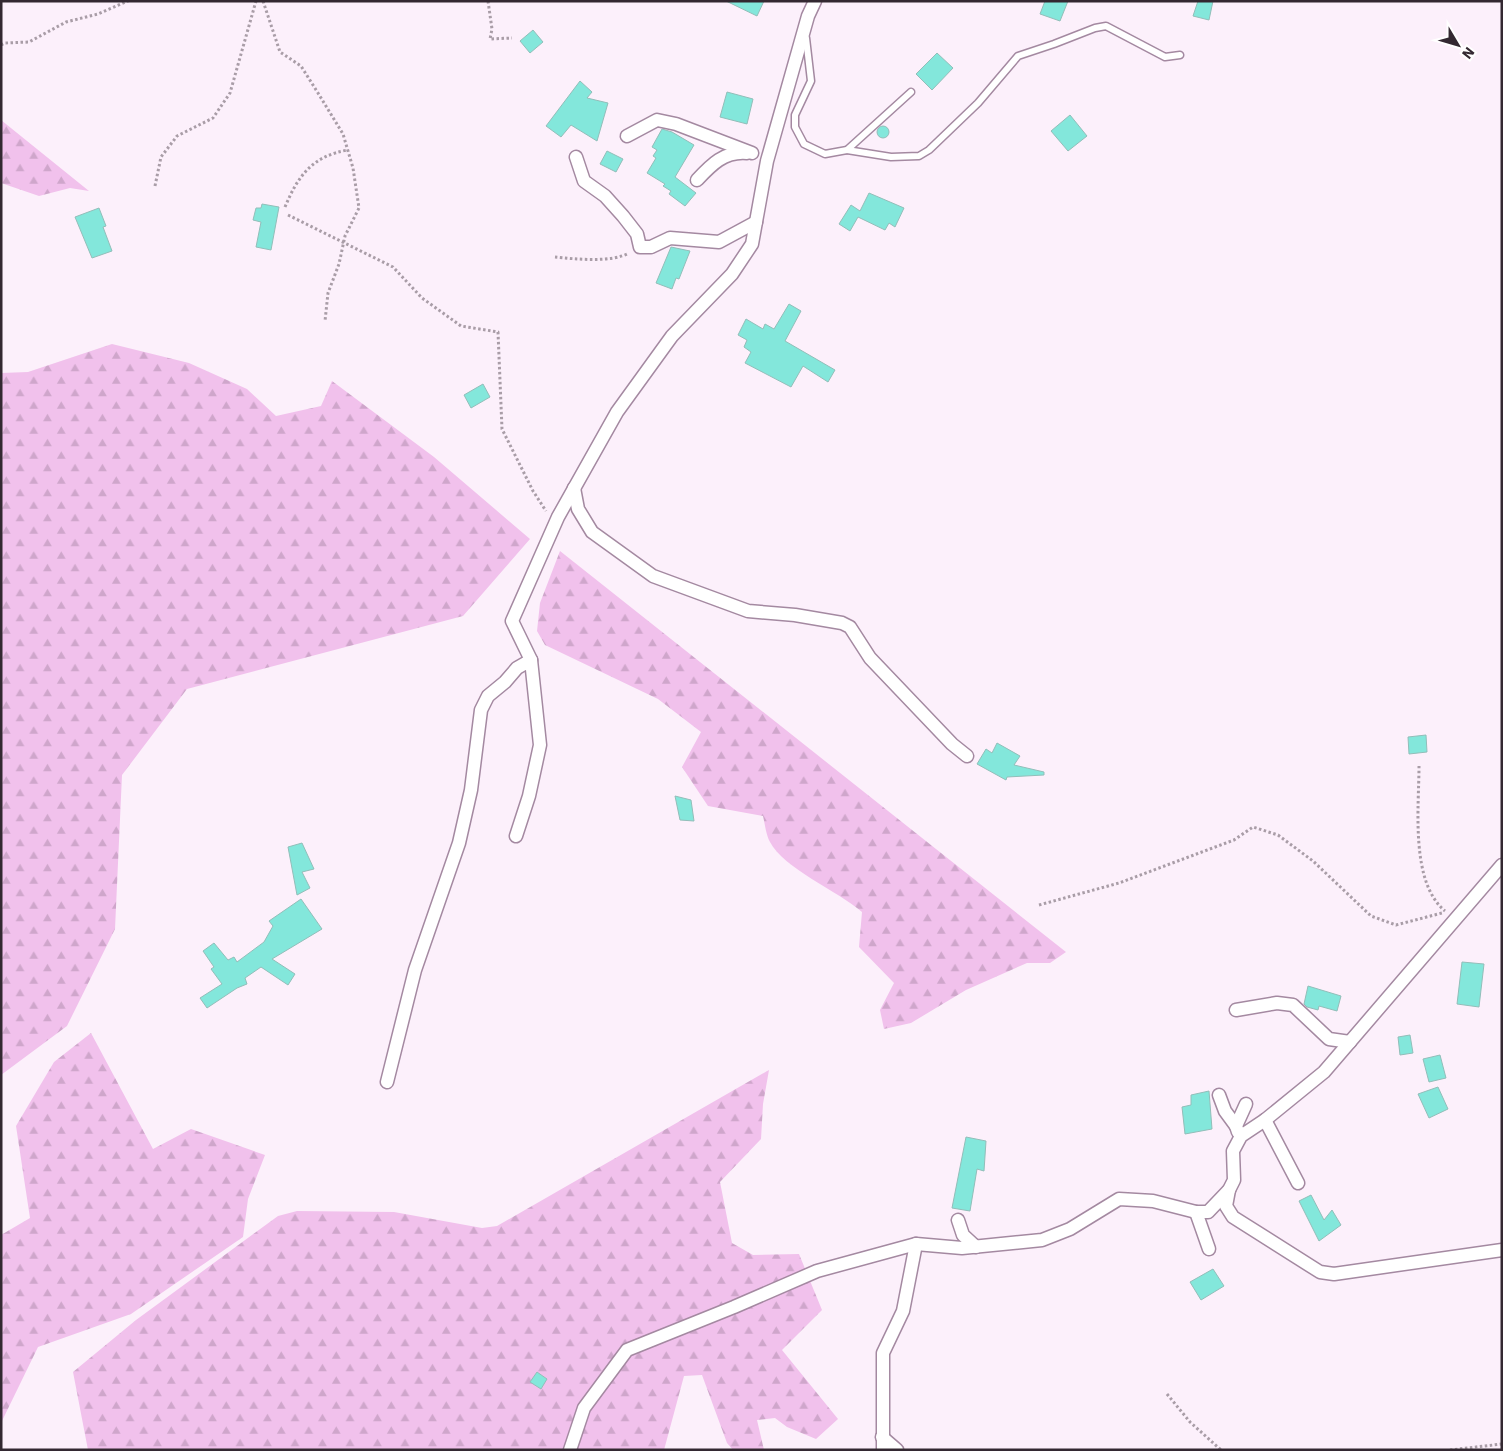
<svg xmlns="http://www.w3.org/2000/svg" width="1503" height="1451" font-family="'IBM Plex Sans',sans-serif">
	<style>
		.forest { fill: url(#forest-firs) }
		.building { fill: #83e7db; stroke: #92beb9 }
		.lines { fill: none; stroke-linecap: round; stroke-linejoin: round }
		.lane-casing { stroke: #a489a1; stroke-width: 9 }
		.street-casing { stroke: #a489a1; stroke-width: 15 }
		.path { stroke: #a99da7; stroke-width: 3; stroke-dasharray: 2.5 2.5; stroke-linecap: butt }
		.lane { stroke: #fff; stroke-width: 6 }
		.street { stroke: #fff; stroke-width: 12 }
	</style>
	<defs>
		<pattern id="forest-firs" width="22" height="20" patternUnits="userSpaceOnUse" patternTransform="scale(1.25)"><rect width="22" height="20" fill="#f1c1ec"/><path d="M5 1l3.5 6h-7zM16 11l3.5 6h-7z" fill="#cfa6cb"/></pattern>
	</defs>
	<rect width="100%" height="100%" fill="#fcf0fb"/>
	<g class="forest">
		<path d="M1 120 89 191 70 188 39 196 1 183Z"/>
		<path d="M112 344 189 363 247 389 276 416 321 406 332 381 434 457 530 539 463 616 187 689 122 775 115 929 67 1026 1 1075V373L28 372Z"/>
		<path d="M560 551 1066 952 1050 963H1027L966 990 911 1023 884 1029 880 1010 894 983 859 947 862 912C838 891 783 868 770 842 766 835 765 824 763 816L708 806 682 767 701 732 658 699 545 645 537 631 540 603Z"/>
		<path d="M91 1033 153 1149 191 1129 265 1155 248 1199 243 1237 131 1314 38 1347 1 1423V1235L30 1218 16 1126 54 1062Z"/>
		<path d="M769 1070 763 1104 761 1139 720 1182 732 1243 753 1255 799 1254 822 1310 782 1350 838 1419 816 1439 787 1427 775 1418 757 1420 764 1450H733L727 1443 702 1375 684 1376 664 1450H88L73 1372 136 1320 278 1216 297 1211 394 1212 482 1228 497 1226Z"/>
	</g>
	<g class="building">
		<path d="M726 1H764L757 16Z"/>
		<path d="M1045 1H1068L1060 21 1040 14Z"/>
		<path d="M1198 1H1213L1209 20 1193 16Z"/>
		<path d="M533 30 543 42 530 53 520 41Z"/>
		<path d="M937 53 953 68 932 90 916 74Z"/>
		<path d="M580 81 592 92 587 98 608 103 597 141 571 125 561 137 546 126Z"/>
		<path d="M727 92 753 99 747 124 720 117Z"/>
		<path d="M1070 115 1087 136 1068 151 1051 131Z"/>
		<circle cx="883" cy="132" r="6"/>
		<path d="M662 129 672 132 694 145 675 177 696 193 685 206 669 194 671 191 663 186 665 184 647 173 656 158 653 156 657 150 652 147Z"/>
		<path d="M607 151 623 159 616 172 600 164Z"/>
		<path d="M869 193 904 208 895 227 889 223 885 230 858 217 850 231 839 224 851 205 860 211Z"/>
		<path d="M262 204 279 207 271 250 256 247 261 222 253 220 256 208H261Z"/>
		<path d="M99 208 106 226 103 227 112 251 92 258 75 217Z"/>
		<path d="M671 247 690 251 679 279 676 278 672 289 656 283Z"/>
		<path d="M789 304 801 311 785 341 835 370 828 382 803 366 791 387 745 363 751 352 744 347 747 340 738 335 746 319 763 329 765 324 774 329Z"/>
		<path d="M483 384 490 397 471 408 464 395Z"/>
		<path d="M1426 735 1427 752 1409 754 1408 737Z"/>
		<path d="M997 743 1020 756 1014 765 1044 772V775L1007 777 1006 780 977 764 986 749 992 753Z"/>
		<path d="M675 796 691 800 694 821 680 820Z"/>
		<path d="M302 843 314 869 302 872 310 888 297 895 288 847Z"/>
		<path d="M301 899 322 929 272 959 295 974 288 985 261 967 245 978 247 984 237 988 207 1008 200 998 222 984 211 969 214 967 203 951 214 943 228 960 234 957 237 962 264 942 273 926 269 921Z"/>
		<path d="M1462 962 1484 964 1479 1007 1457 1004Z"/>
		<path d="M1308 986 1341 996 1337 1011 1319 1006 1318 1010 1307 1007 1304 1004Z"/>
		<path d="M1410 1035 1413 1053 1400 1055 1398 1037Z"/>
		<path d="M1440 1055 1446 1078 1429 1082 1423 1059Z"/>
		<path d="M1438 1087 1448 1109 1429 1118 1418 1094Z"/>
		<path d="M1209 1091 1212 1129 1185 1134 1182 1107 1191 1105V1095Z"/>
		<path d="M966 1137 986 1141 984 1171 977 1169 970 1211 952 1208Z"/>
		<path d="M1311 1195 1324 1220 1332 1210 1341 1225 1319 1241 1299 1201Z"/>
		<path d="M1213 1269 1224 1286 1201 1300 1190 1282Z"/>
		<path d="M537 1372 547 1379 541 1389 530 1382Z"/>
	</g>
	<g class="lines">
		<defs>
			<g id="lane">
				<path d="M806 38 811 81 795 115V127L804 144 825 154 847 150 911 92"/>
				<path d="M847 150 891 157 919 156 929 150 978 103 1018 56 1054 44 1095 28 1106 26 1165 57 1180 55"/>
			</g>
			<g id="street">
				<path d="M627 136 657 120 676 124 752 153"/>
				<path d="M576 157 584 181 605 196 623 216 637 234 640 247H651L670 238 719 242 756 222"/>
				<path d="M697 180C711 165 724 151 747 153"/>
				<path d="M574 488 578 509 592 532 653 576 748 611 795 615 842 623 850 627 870 658 952 744 967 756"/>
				<path d="M516 836 529 796 540 745 531 660 512 621 558 517 617 412 672 336 732 274 752 244 767 161 808 16 815 1"/>
				<path d="M1236 1010 1277 1003 1293 1005 1329 1039 1350 1042"/>
				<path d="M387 1082 415 970 459 843 471 790 481 710 488 696 505 682 517 668 531 660"/>
				<path d="M1219 1095 1225 1111 1236 1126"/>
				<path d="M1265 1120 1298 1183"/>
				<path d="M1238 1132 1236 1126 1246 1104"/>
				<path d="M1229 1190 1226 1206 1233 1217 1320 1272 1334 1274 1502 1250"/>
				<path d="M1196 1212 1209 1249"/>
				<path d="M958 1220 963 1235 976 1247"/>
				<path d="M882 1437 897 1450"/>
				<path d="M570 1450 584 1408 627 1350 734 1307 817 1271 916 1244 962 1248 1042 1240 1070 1229 1119 1199 1153 1201 1196 1212H1208L1229 1190 1234 1180 1233 1151 1241 1136 1265 1120 1324 1072 1502 865"/>
				<path d="M883 1450V1353L903 1311 916 1244"/>
			</g>
		</defs>
		<use href="#lane" class="lane-casing"/>
		<use href="#street" class="street-casing"/>
		<g class="path">
			<path d="M263 1 280 52 301 66 318 93 343 134 353 168 359 208 345 236 339 264 328 293 325 321"/>
			<path d="M488 1 492 29 490 39 512 38"/>
			<path d="M1 45 5 43 29 42 66 22 98 14 128 1"/>
			<path d="M155 186 161 157 177 136 213 118 230 93 256 1"/>
			<path d="M285 207C298 176 312 156 348 150"/>
			<path d="M288 215 393 267 422 298 461 326 498 332 502 429 533 491 546 511"/>
			<path d="M555 257C575 259 611 263 629 253"/>
			<path d="M1419 766C1419 807 1410 882 1445 911"/>
			<path d="M1039 905 1119 883 1234 840 1253 827 1278 835 1313 861 1371 916 1396 925 1442 913"/>
			<path d="M1167 1394 1190 1422 1221 1450"/>
			<path d="M1450 1450 1502 1444"/>
		</g>
		<use href="#lane" class="lane"/>
		<use href="#street" class="street"/>
	</g>
	<rect width="1503" height="1451" fill="none" stroke="#332831" stroke-width="5"/>
	<g transform="translate(1458 45) rotate(128)" stroke="#ffffff" stroke-width="4" paint-order="stroke">
	<path d="M0-4L9 19L0 12L-9 19Z" fill="#332831"/>
	<text y="-8" font-size="14" font-weight="bold" text-anchor="middle" fill="#332831">N</text>
	</g>
</svg>
